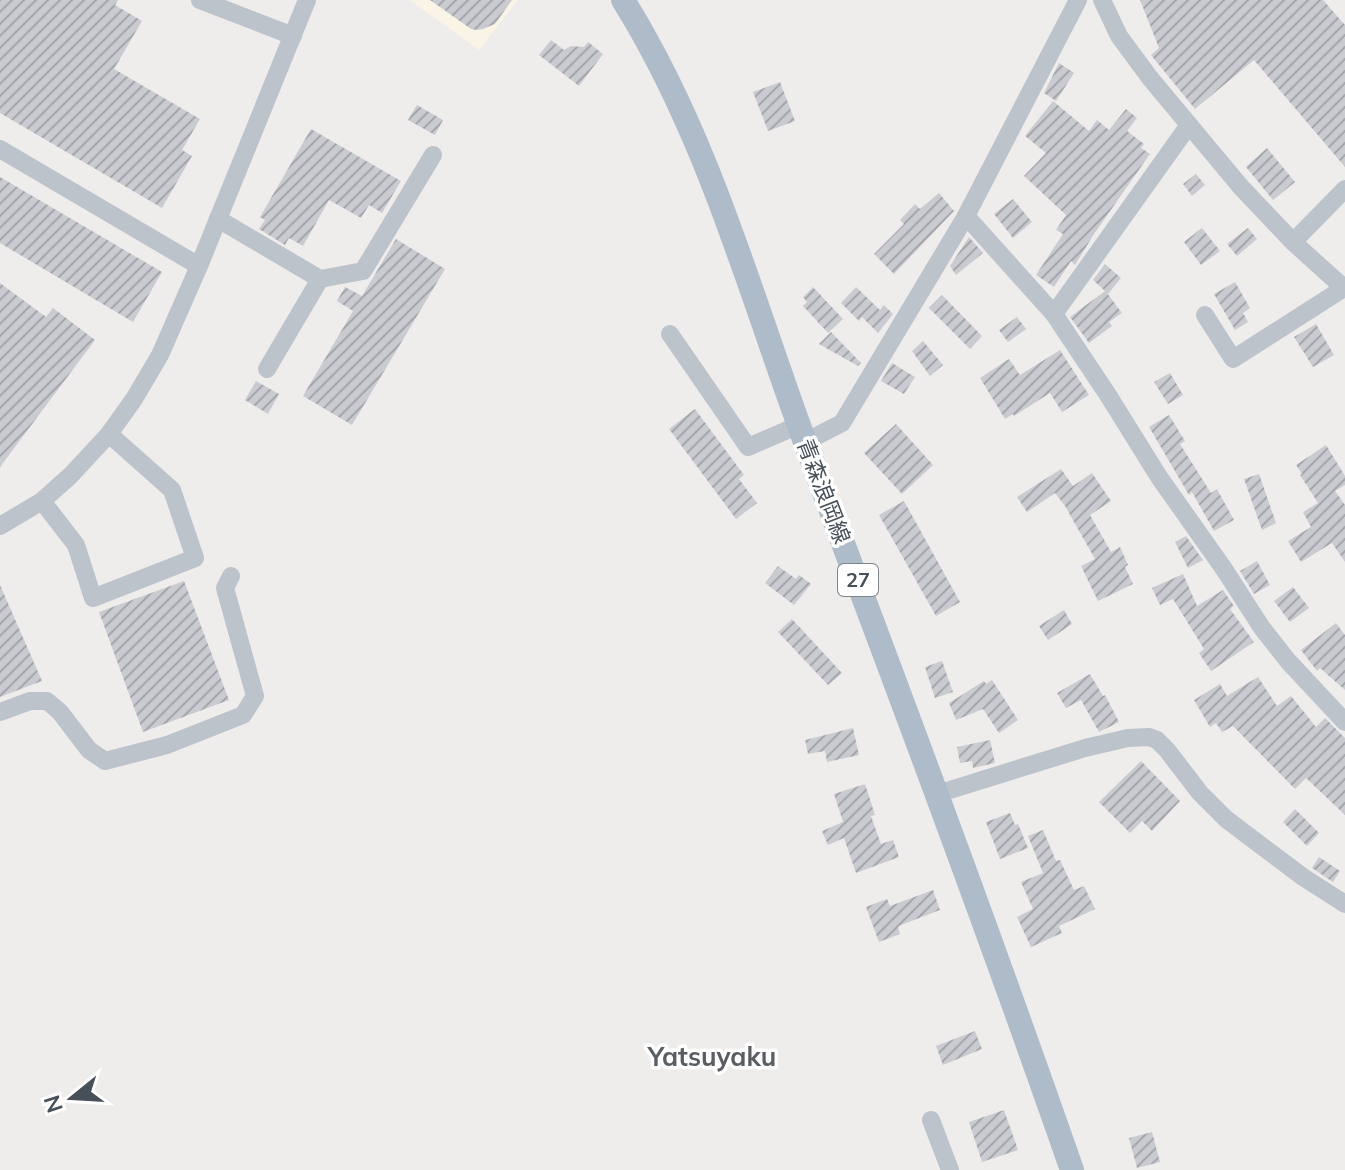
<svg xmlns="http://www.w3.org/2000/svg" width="1345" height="1170" font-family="Mulish,'Noto Sans JP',sans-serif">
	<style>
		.commercial { fill: #f9f4e6 }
		.building { fill: url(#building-hatch) }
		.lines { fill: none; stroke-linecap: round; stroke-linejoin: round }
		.minor { stroke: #bcc3ca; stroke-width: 18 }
		.major { stroke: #aebbc9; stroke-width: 24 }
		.labels { text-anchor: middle; stroke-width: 7; stroke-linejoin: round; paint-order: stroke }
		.shield { fill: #fff; stroke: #7e848a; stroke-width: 2 }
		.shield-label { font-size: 20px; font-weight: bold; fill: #474f58 }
		.street-label { font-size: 22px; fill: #474f58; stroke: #fff }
		.quarter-label { font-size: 26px; font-weight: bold; fill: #5a5d61; stroke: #fff }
	</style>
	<defs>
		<pattern id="building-hatch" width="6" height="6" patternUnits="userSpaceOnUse" patternTransform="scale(2)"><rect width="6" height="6" fill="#cacbd1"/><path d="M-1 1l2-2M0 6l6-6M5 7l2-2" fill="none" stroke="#a6a7ac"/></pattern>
	</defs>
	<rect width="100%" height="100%" fill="#efecec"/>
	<path class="commercial" d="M410 0H518L479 50Z"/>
	<g class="building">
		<path d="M0 0H118L115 5 142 21 114 69 200 119 182 150 192 156 162 208 0 113Z"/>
		<path d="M430 0H512L495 24 483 29 477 30 471 29Z"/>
		<path d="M1140 0H1323L1345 25V167L1254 60 1195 109 1151 55 1159 48Z"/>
		<path d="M551 40 564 50 571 46 584 47 588 42 603 54 579 86 539 55Z"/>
		<path d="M1059 63 1074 73 1056 101 1044 93Z"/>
		<path d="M780 82 795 121 768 131 753 92Z"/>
		<path d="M1053 101 1089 131 1097 120 1109 130 1126 109 1137 118 1127 131 1144 144 1141 148 1150 154 1094 234 1075 265 1071 261 1054 287 1036 275 1063 234 1056 230 1066 215 1024 176 1046 153 1025 136Z"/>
		<path d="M417 105 443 120 435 135 408 120Z"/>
		<path d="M311 129 401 181 382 213 369 205 361 218 329 200 303 246 289 238 285 245 259 229 265 220 260 217Z"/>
		<path d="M1267 148 1295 182 1273 200 1246 167Z"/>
		<path d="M1196 174 1205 185 1192 196 1183 184Z"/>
		<path d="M0 177 162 272 133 322 0 243Z"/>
		<path d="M939 193 954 211 894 274 874 254 904 224 900 220 915 204 920 209Z"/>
		<path d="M1013 199 1032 222 1013 238 994 214Z"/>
		<path d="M1202 228 1220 251 1201 265 1184 242Z"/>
		<path d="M1248 228 1257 239 1237 256 1227 244Z"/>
		<path d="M969 237 983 253 956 275 950 266Z"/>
		<path d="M396 239 445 269 352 425 303 396 353 311 337 301 345 287 362 296Z"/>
		<path d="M1105 264 1121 278 1108 294 1107 293 1122 313 1109 322 1112 326 1089 343 1070 317 1105 291 1093 280Z"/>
		<path d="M1235 282 1250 308 1243 313 1248 322 1235 330 1214 294Z"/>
		<path d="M0 283 46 317 53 308 95 340 0 467Z"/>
		<path d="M813 287 843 319 828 333 803 306 807 302 803 297Z"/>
		<path d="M856 287 880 310 884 305 893 314 878 333 862 317 859 321 841 303Z"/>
		<path d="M942 295 982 336 970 349 929 308Z"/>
		<path d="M1017 317 1026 329 1008 342 999 330Z"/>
		<path d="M1316 324 1334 355 1313 367 1294 337Z"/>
		<path d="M831 332 861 363 858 366 819 344Z"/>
		<path d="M923 341 943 365 930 376 912 351Z"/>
		<path d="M1060 350 1089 395 1062 412 1050 393 1014 416 1013 414 1005 419 980 378 1009 359 1020 375Z"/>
		<path d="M892 363 915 377 904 394 881 381Z"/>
		<path d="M1170 373 1183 395 1168 404 1154 382Z"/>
		<path d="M256 381 279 394 268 414 245 400Z"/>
		<path d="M695 409 744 475 739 479 757 503 736 519 669 429Z"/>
		<path d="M1169 415 1185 441 1180 444 1211 493 1217 489 1234 520 1214 531 1192 492 1189 495 1149 427Z"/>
		<path d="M896 424 933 465 902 494 864 453Z"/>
		<path d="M1326 445 1345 476V485L1335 491 1345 505V562L1332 543 1301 562 1288 541 1311 527 1303 512 1318 503 1300 475 1302 474 1296 465Z"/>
		<path d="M1061 469 1073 486 1092 473 1111 501 1090 515 1111 552 1120 547 1128 565 1125 567 1133 584 1098 601 1081 566 1095 559 1065 506 1055 493 1027 512 1017 497Z"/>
		<path d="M1259 474 1276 523 1262 530 1244 479Z"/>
		<path d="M904 501 960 602 936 616 879 515Z"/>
		<path d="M1186 536 1203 560 1188 568 1175 542Z"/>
		<path d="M1257 561 1270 585 1254 594 1240 571Z"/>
		<path d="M778 566 796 579 799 575 811 584 794 605 765 583Z"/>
		<path d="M1183 574 1197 606 1223 590 1234 606 1230 609 1254 642 1211 671 1199 653 1204 649 1173 599 1160 605 1152 588Z"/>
		<path d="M184 581 229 700 143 732 99 612Z"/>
		<path d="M0 585 42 681 0 697Z"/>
		<path d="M1293 587 1309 608 1290 622 1274 601Z"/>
		<path d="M1064 610 1072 624 1048 640 1039 626Z"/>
		<path d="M792 619 842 673 828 685 778 632Z"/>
		<path d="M1336 623 1345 635V690L1320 668 1317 671 1301 650Z"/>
		<path d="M942 661 953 692 935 698 925 667Z"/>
		<path d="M1090 674 1103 696 1105 695 1119 722 1099 732 1081 700 1066 708 1057 693Z"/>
		<path d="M1258 677 1277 706 1291 696 1316 727 1325 718 1345 738V815L1306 778 1295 789 1233 726 1222 732 1216 723 1210 727 1194 700 1220 684 1227 696Z"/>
		<path d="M992 680 1018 720 999 733 983 709 956 720 949 703 984 681 986 684Z"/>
		<path d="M853 728 859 755 827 762 825 751 808 754 805 740Z"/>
		<path d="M990 740 995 763 973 768 972 761 960 763 957 747Z"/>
		<path d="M1141 761 1180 801 1152 831 1142 821 1130 833 1099 802Z"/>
		<path d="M865 784 875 815 871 816 881 844 893 840 899 857 856 873 844 838 828 845 822 831 843 822 834 794Z"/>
		<path d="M1295 809 1319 833 1307 846 1283 822Z"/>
		<path d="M1010 813 1015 825 1018 824 1028 848 1000 859 986 822Z"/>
		<path d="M1043 830 1056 861 1060 860 1074 890 1084 886 1095 909 1059 926 1062 933 1031 947 1017 917 1033 909 1021 882 1043 873 1028 836Z"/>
		<path d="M1319 857 1340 871 1333 882 1312 868Z"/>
		<path d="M933 890 940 910 901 925 898 927 900 934 879 942 866 907 887 899 890 906Z"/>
		<path d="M975 1031 982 1049 943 1065 936 1046Z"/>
		<path d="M1004 1110 1018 1150 982 1162 969 1122Z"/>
		<path d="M1152 1132 1160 1162 1137 1168 1129 1138Z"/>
	</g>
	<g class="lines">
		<g class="minor">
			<path d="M200 0 293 36"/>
			<path d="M1102 0 1119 36 1150 78 1240 186 1293 242 1345 289"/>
			<path d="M0 149 199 266"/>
			<path d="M966 216 1054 314 1108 395 1159 477 1224 569 1262 628 1288 661 1345 722"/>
			<path d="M218 219 320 279 363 271 433 155"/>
			<path d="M1293 242 1345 189"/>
			<path d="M1054 314 1189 125"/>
			<path d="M1205 315 1233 359 1344 288"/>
			<path d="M670 334 748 447 799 425"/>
			<path d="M267 369 320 279"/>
			<path d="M805 442 842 423 966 216 1078 0"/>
			<path d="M42 501 76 545 93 598 195 558 172 490 109 434"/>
			<path d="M0 526 42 501 71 475 109 434 134 399 160 355 199 266 307 0"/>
			<path d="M0 712 30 701H47L60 712 89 750 105 761 167 745 243 715 255 696 225 588 231 576"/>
			<path d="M937 794 1085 748 1128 738 1149 737 1157 740 1167 750 1200 793 1226 819 1303 877 1345 904"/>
			<path d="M931 1120 950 1170"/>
		</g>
		<path class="major" d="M623 0C708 136 750 293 805 442 896 684 987 926 1072 1170"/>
	</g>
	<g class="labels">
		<rect class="shield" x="838" y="564" width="40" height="32" rx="6"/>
		<g class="shield-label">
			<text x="858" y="587">27</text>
		</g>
		<g class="street-label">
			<text transform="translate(824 491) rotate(69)" y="8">青森浪岡線</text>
		</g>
		<g class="quarter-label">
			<text x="712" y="1066">Yatsuyaku</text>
		</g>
	</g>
	<g transform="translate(72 1098) rotate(252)" stroke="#ffffff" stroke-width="6" paint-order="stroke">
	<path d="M0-6L14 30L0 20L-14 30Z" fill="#474f58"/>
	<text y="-12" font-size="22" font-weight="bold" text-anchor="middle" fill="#474f58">N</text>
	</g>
</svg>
